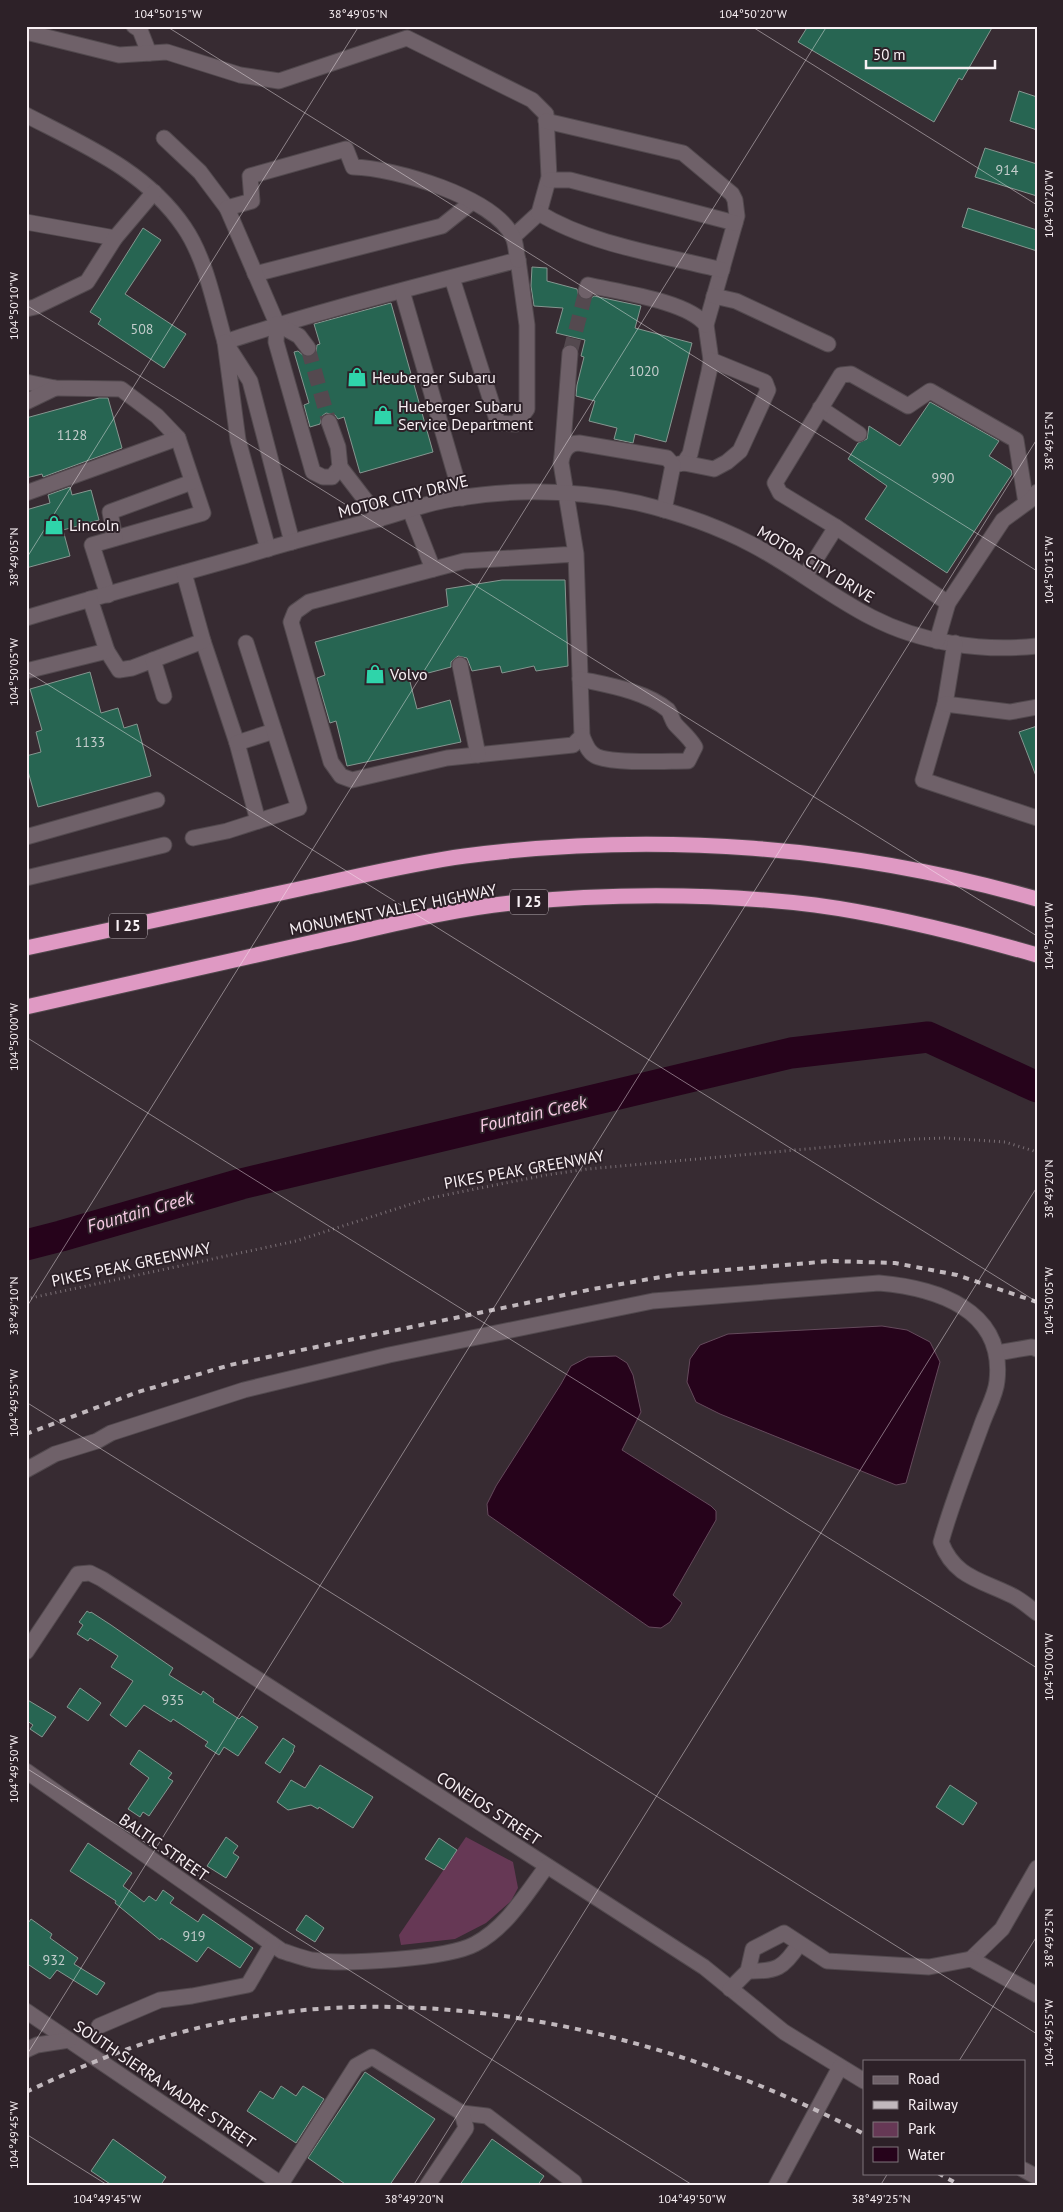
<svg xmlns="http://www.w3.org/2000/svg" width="1063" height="2212" font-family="'PT Sans',sans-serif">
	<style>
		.green { fill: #663855 }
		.water { fill: #26031b; stroke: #654a5c }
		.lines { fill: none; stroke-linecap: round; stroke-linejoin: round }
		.river { stroke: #26031b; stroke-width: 31 }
		.building { fill: #276552; stroke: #869690 }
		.minor-tunnel { stroke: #54494f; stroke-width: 15; stroke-dasharray: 15 8; stroke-linecap: butt }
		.minor-casing { stroke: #52494e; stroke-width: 17 }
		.highway-casing { stroke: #52494e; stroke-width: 17 }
		.path { stroke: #7a6f75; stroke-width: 3; stroke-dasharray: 1 4; stroke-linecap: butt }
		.minor { stroke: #6f6169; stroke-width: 15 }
		.highway { stroke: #df99c3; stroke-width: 15 }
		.rail { stroke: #c1b8bd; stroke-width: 4; stroke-dasharray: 6 6; stroke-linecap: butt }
		.ticks { fill: none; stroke: #f8f0f4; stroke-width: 1; stroke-opacity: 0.45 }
		.labels { text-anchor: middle; stroke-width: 4; stroke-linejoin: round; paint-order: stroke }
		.number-label { font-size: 14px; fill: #c4cdcc }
		.shield { fill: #2d2128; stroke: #bbb2b7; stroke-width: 1 }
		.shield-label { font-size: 15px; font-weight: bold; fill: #f8f0f4 }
		.poi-label { font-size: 16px; fill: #f8f0f4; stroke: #2d2128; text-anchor: start }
		.street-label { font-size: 16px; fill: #f8f0f4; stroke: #2d2128 }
		.water-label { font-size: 18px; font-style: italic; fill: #f8cce5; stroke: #2d2128 }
		.neatline { fill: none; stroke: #f8f0f4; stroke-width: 2 }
		.ticks-label { font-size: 12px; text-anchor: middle; fill: #f8f0f4 }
	</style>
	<rect width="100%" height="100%" fill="#372b32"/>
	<path class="green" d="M466 1837 513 1862 518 1888 511 1901 486 1923 455 1939 401 1945 399 1935Z"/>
	<g class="water">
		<path d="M882 1326 907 1330 930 1342 940 1362 906 1483 896 1485 720 1414 696 1402 687 1382 690 1359 700 1345 728 1334Z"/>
		<path d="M616 1356 627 1363 633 1375 641 1412 622 1450 711 1506 716 1511V1520L673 1595 682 1603 670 1622 661 1628 649 1627 488 1515 487 1504 496 1486 561 1384 571 1366 588 1357Z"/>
	</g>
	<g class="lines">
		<path class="river" d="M26 1245 61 1236 241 1184 791 1053 928 1037 1037 1087"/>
	</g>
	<g class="building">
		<path d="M808 26H993L962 80 959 78 934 122 798 42Z"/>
		<path d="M1019 91 1037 97V130L1010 121Z"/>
		<path d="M985 148 1037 164V196L975 177Z"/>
		<path d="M968 208 1037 230V251L962 227Z"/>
		<path d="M143 228 161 240 125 294 186 334 164 368 98 324 101 319 90 312Z"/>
		<path d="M532 267 547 268V281L577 289 579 297 583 300H588L594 296 641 306 635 328 692 343 666 442 635 434 633 443 614 439 617 428 589 421 595 401 576 396 577 385 584 357 581 356 585 340 556 333 563 308 534 306 531 286Z"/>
		<path d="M391 303 433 452 360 473 344 417 338 419 335 415 326 413 322 416 320 424 310 427 304 405 309 403 294 352 298 351 304 356 309 357 316 352 317 345 320 344 314 324Z"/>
		<path d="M99 398H108L122 448 43 477 42 474 26 478V418Z"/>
		<path d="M930 402 999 441 989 456 1011 470 1012 474 947 573 865 519 887 486 848 459 858 443 867 439 869 426 900 446Z"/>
		<path d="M70 487 72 495 91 490 99 520 63 530 70 556 26 568V510L50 503 48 495Z"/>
		<path d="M502 580H565L568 666 536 671 534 666 502 673 500 666 472 671 467 658 458 656 451 662V667L409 678 417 709 450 700 461 742 347 766 336 721 330 723 317 678 325 675 315 642 448 606 446 589Z"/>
		<path d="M90 672 101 713 118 708 124 728 137 724 151 776 38 807 26 764V756L41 752 36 732 42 730 30 689Z"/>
		<path d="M1037 726V775L1036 776 1019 732Z"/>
		<path d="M87 1611 90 1613 91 1612 111 1625 173 1668 169 1675 201 1695 203 1691 214 1699 213 1702 239 1719 242 1716 258 1727 238 1756 224 1747 219 1755 205 1746 208 1742 173 1719 171 1722 144 1705 126 1727 110 1715 133 1681 111 1667 118 1656 90 1638 88 1641 77 1634 83 1625 79 1622Z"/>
		<path d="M80 1688 101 1703 88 1721 67 1707Z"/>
		<path d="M26 1699 56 1717 42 1737 30 1729 33 1725 26 1720Z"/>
		<path d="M283 1738 295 1746 293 1750 294 1751 280 1773 265 1763Z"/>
		<path d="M139 1750 172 1773 168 1778 173 1781 149 1816 143 1812 140 1817 128 1809 149 1778 130 1764Z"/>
		<path d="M320 1765 373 1797 353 1828 319 1807 318 1809 311 1805 288 1810 277 1802 291 1780 305 1788Z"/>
		<path d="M950 1785 977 1803 963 1825 936 1807Z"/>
		<path d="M226 1837 238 1846 233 1853 239 1857 226 1878 207 1866Z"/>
		<path d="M439 1838 457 1850 444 1870 425 1859Z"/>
		<path d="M88 1843 132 1873 123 1886 144 1902 149 1896 156 1901 163 1890 174 1898 170 1903 198 1922 203 1914 253 1948 240 1968 208 1947 197 1962 161 1938 160 1940 115 1903 116 1901 70 1871Z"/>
		<path d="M306 1915 324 1928 315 1942 296 1930Z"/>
		<path d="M31 1919 52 1934 50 1938 78 1958 74 1964 105 1983 97 1995 57 1970 50 1979 26 1963V1926Z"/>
		<path d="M365 2072 435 2119 389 2186H348L308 2158Z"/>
		<path d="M281 2086 296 2096 303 2086 324 2099 296 2143 247 2111 260 2091 273 2099Z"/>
		<path d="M113 2139 166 2177 160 2186H113L91 2171Z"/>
		<path d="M492 2139 544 2176 537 2186H459Z"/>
	</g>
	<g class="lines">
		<g class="minor-tunnel">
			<path d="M308 348 329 422"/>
			<path d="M570 353 586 291"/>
		</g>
		<defs>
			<g id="minor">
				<path d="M134 26 140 30 149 53"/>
				<path d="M26 32 119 55 167 52 240 75 279 81 407 38 532 100 546 114 549 177 539 213 513 237"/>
				<path d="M26 115C84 145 146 171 184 227 206 259 214 304 225 342 321 310 420 286 518 260L527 325V409L516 424 498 423 452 278"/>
				<path d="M546 121 683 153 732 194 735 200 737 216 706 325 711 360 709 372 690 454 684 463 673 465"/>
				<path d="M164 138 200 172 227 208"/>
				<path d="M549 180H570L735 223"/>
				<path d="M539 213C591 245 663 255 722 270"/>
				<path d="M26 222 115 238"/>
				<path d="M255 274 442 226 472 202"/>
				<path d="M402 291 462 498"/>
				<path d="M586 291 588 285C618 292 688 301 706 325"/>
				<path d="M714 296 736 301 828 344"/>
				<path d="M26 309 35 307 87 282 115 238 154 192"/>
				<path d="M277 324 227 208 252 201 250 176 346 149 353 167C395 168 494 197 513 237 516 243 516 253 518 260"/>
				<path d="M308 348 299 336 277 324 276 342 313 472 323 477H332L340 467 338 447 329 422"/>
				<path d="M26 382 55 388 121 389 157 416 178 438 203 513 92 545 108 595"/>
				<path d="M26 402 55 388"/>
				<path d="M820 408 859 434"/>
				<path d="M562 456 570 353"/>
				<path d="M684 463 714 469 727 462 740 451 768 390 765 382 711 360"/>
				<path d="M340 467 380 519"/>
				<path d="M26 493 178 438"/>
				<path d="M410 510 433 569"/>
				<path d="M836 527 780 493 775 483 841 375 851 374 908 406 930 391 1016 440 1026 503"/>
				<path d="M115 538 110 512 192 482"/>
				<path d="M268 549 238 440 225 342 250 381 292 542"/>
				<path d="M576 554 464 561 309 602 295 612 291 622 331 762 341 776 352 780 447 758 573 745 582 736 576 554 561 463C562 453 567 443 579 443L667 458 673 465 664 510"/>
				<path d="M805 576 836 527 948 603"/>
				<path d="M26 618C99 596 173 576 247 555 289 542 332 531 375 520 401 513 426 503 452 499 514 488 577 490 638 503 676 512 717 526 753 545 793 566 830 596 871 617 921 643 982 652 1037 646"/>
				<path d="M203 641 237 743 258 821"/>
				<path d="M937 641 948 603 1003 520 1033 498 1037 492"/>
				<path d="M955 643 945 704 923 780 1037 818"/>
				<path d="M107 651 119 670 132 668 203 641 184 573"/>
				<path d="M153 660 164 696"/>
				<path d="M460 665 478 755"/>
				<path d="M26 671 107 651 90 599"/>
				<path d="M580 679C607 685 646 691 668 710 671 714 672 720 675 724 682 732 689 737 695 747L688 761C666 761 617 764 598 757 589 754 586 745 582 736"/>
				<path d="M945 704 1010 712 1037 707"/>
				<path d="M237 743 274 731"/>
				<path d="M26 837 157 800"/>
				<path d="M193 838 227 831 299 808 246 643"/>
				<path d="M26 878 164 845"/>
				<path d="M997 1353 1032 1347 1037 1349"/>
				<path d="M26 1470 55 1454 97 1441 111 1433 244 1390 389 1355 653 1301 879 1283C936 1288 1005 1309 997 1381 996 1394 987 1410 982 1424 968 1463 952 1502 941 1542 954 1577 981 1580 1011 1595 1020 1599 1029 1607 1037 1613"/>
				<path d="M26 1652 78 1574 90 1573 102 1579 704 1967 784 2032 864 2081"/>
				<path d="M26 1771 282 1951C292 1954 302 1958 312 1960 344 1965 447 1959 475 1944 507 1927 526 1894 547 1866"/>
				<path d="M971 1959 1002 1929 1037 1868"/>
				<path d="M748 1971C776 1972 784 1968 799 1944"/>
				<path d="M730 1989 748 1971 753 1949 784 1933 827 1961 929 1967 971 1959 1037 1995"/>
				<path d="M26 2011 284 2186"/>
				<path d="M99 2026 160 2000 192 1996 248 1985 272 1944"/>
				<path d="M26 2050 37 2045 69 2040"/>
				<path d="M462 2113 487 2116 574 2182 572 2186"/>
				<path d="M1024 2170 1037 2177"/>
				<path d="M281 2184 356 2066 372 2057 462 2113 466 2128 427 2186"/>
				<path d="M776 2186 840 2067"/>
			</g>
			<g id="highway">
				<path d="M26 948C122 927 218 906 313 886 364 875 414 863 465 856 656 831 852 846 1037 899"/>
				<path d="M26 1007C122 985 218 964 314 942 379 928 444 910 511 903 612 893 714 893 815 905 890 915 964 934 1037 955"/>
			</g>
		</defs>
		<use href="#minor" class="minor-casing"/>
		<use href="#highway" class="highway-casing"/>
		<path class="path" d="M26 1299 296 1241 430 1198 546 1175 588 1169 916 1139 945 1138 1005 1142 1037 1152"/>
		<use href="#minor" class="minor"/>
		<use href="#highway" class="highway"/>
		<g class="rail">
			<path d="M26 1434 138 1392 230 1365 593 1289 678 1274 831 1261 895 1263 957 1275 1037 1302"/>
			<path d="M26 2092C80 2067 128 2046 186 2031 408 1971 665 2029 864 2134"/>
			<path d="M938 2173 961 2186"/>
		</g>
	</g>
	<path class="ticks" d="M166 26 1037 571M751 26 1037 205M26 305 1037 936M26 559 359 26M26 671 1037 1302M26 1037 1037 1668M26 1308 827 26M26 1402 1037 2034M26 1768 694 2186M26 2056 1037 439M959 2061 1037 1936M26 2134 109 2186M413 2186 1037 1187M880 2186 888 2173"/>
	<defs>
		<symbol id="shop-bare" viewBox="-9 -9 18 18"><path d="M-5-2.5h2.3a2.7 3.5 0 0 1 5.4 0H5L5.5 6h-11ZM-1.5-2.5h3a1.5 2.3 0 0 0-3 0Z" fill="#2fd4aa" stroke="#2d2128" stroke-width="2.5" paint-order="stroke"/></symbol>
	</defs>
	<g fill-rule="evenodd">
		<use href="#shop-bare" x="343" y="363" width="28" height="28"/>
		<use href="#shop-bare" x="369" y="401" width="28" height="28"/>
		<use href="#shop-bare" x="40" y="511" width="28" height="28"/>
		<use href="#shop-bare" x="361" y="660" width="28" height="28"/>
	</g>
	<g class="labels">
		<g class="number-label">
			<text x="1007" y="175">914</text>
			<text x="142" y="334">508</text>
			<text x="644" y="376">1020</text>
			<text x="72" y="440">1128</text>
			<text x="943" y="483">990</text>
			<text x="90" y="747">1133</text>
			<text x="173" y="1705">935</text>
			<text x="194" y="1941">919</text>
			<text x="54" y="1965">932</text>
		</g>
		<g class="shield">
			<rect x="510" y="889.5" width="38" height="25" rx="4"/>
			<rect x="109" y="913.5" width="38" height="25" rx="4"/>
		</g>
		<g class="shield-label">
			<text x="529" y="907">I 25</text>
			<text x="128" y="931">I 25</text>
		</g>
		<g class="poi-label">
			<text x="372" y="383">Heuberger Subaru</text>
			<text x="398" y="412">Hueberger Subaru<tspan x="398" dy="18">Service Department</tspan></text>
			<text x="69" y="531">Lincoln</text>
			<text x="390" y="680">Volvo</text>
		</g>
		<g class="street-label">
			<text transform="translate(403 496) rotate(-14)" y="6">MOTOR CITY DRIVE</text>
			<text transform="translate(816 564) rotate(31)" y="6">MOTOR CITY DRIVE</text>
			<text transform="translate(393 909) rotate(-11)" y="6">MONUMENT VALLEY HIGHWAY</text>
			<text transform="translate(524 1169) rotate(-10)" y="6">PIKES PEAK GREENWAY</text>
			<text transform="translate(131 1264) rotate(-12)" y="6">PIKES PEAK GREENWAY</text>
			<text transform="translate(489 1808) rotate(33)" y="6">CONEJOS STREET</text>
			<text transform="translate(164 1847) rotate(35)" y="6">BALTIC STREET</text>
			<text transform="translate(165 2084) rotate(34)" y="6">SOUTH SIERRA MADRE STREET</text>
		</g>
		<g class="water-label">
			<text transform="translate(533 1114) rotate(-13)" y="6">Fountain Creek</text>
			<text transform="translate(140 1212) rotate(-16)" y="6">Fountain Creek</text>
		</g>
	</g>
	<rect width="1063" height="2212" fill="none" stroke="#2d2128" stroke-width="55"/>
	<rect x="863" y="2060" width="162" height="115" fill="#2d2128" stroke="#7e747a"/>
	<rect x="873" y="2076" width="25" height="8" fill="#6f6169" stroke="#7e747a"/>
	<text x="908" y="2084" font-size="15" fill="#f8f0f4">Road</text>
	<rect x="873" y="2101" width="25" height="8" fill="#c1b8bd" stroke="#7e747a"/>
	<text x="908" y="2110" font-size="15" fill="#f8f0f4">Railway</text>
	<rect x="873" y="2122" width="25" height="15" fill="#663855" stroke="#7e747a"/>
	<text x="908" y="2134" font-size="15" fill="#f8f0f4">Park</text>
	<rect x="873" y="2147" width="25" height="15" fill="#26031b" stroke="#7e747a"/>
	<text x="908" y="2160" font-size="15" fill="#f8f0f4">Water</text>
	<path d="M866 60v8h129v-8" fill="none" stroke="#f8f0f4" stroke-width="2.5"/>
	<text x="873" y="60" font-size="15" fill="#f8f0f4" stroke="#2d2128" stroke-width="4" paint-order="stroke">50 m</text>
	<rect x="28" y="28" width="1008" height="2156" class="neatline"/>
	<g class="ticks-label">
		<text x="168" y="18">104°50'15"W</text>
		<text x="358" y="18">38°49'05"N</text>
		<text x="753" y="18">104°50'20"W</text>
		<text transform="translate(1049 204) rotate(-90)" y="4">104°50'20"W</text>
		<text transform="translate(14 306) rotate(-90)" y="4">104°50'10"W</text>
		<text transform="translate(1049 441) rotate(-90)" y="4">38°49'15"N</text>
		<text transform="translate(14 557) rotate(-90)" y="4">38°49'05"N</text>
		<text transform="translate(1049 570) rotate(-90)" y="4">104°50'15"W</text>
		<text transform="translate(14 672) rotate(-90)" y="4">104°50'05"W</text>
		<text transform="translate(1049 936) rotate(-90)" y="4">104°50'10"W</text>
		<text transform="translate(14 1037) rotate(-90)" y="4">104°50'00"W</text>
		<text transform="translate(1049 1189) rotate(-90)" y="4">38°49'20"N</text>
		<text transform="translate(1049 1301) rotate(-90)" y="4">104°50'05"W</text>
		<text transform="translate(14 1306) rotate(-90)" y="4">38°49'10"N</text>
		<text transform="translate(14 1403) rotate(-90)" y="4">104°49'55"W</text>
		<text transform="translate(1049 1667) rotate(-90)" y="4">104°50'00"W</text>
		<text transform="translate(14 1769) rotate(-90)" y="4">104°49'50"W</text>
		<text transform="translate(1049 1938) rotate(-90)" y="4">38°49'25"N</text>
		<text transform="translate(1049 2033) rotate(-90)" y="4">104°49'55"W</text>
		<text transform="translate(14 2135) rotate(-90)" y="4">104°49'45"W</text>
		<text x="107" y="2203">104°49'45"W</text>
		<text x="414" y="2203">38°49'20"N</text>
		<text x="692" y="2203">104°49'50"W</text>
		<text x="881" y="2203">38°49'25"N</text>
	</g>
</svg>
